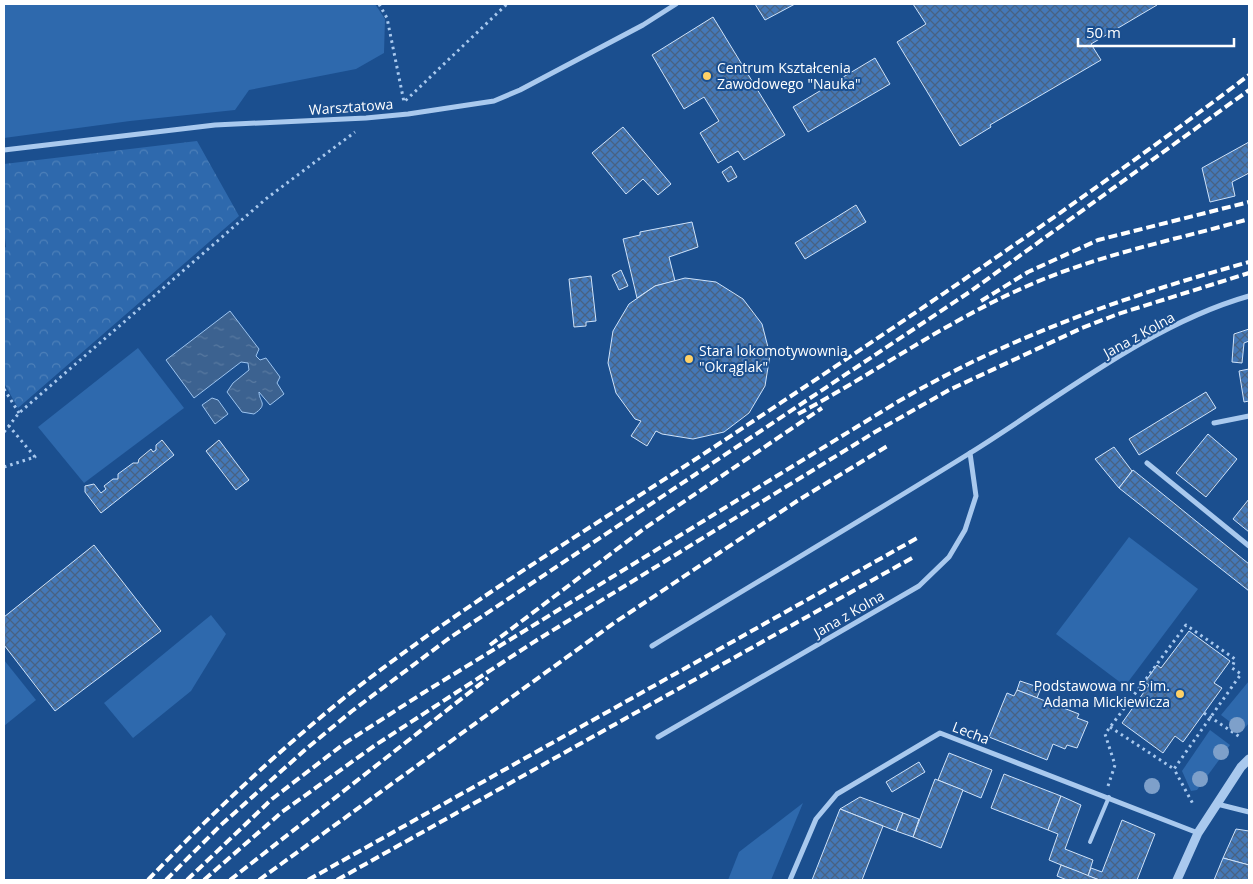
<svg xmlns="http://www.w3.org/2000/svg" width="1253" height="884" font-family="'Open Sans',sans-serif">
	<style>
		.grass { fill: #2e69ad }
		.forest { fill: url(#forest-crowns) }
		.water { fill: url(#water-ripples); stroke: #9cc4f0 }
		.building { fill: url(#building-cross-hatch); stroke: #cfe3fa }
		.lines { fill: none; stroke-linecap: round; stroke-linejoin: round }
		.path { stroke: #a9c9ee; stroke-width: 3; stroke-dasharray: 2.5 4; stroke-linecap: butt }
		.service { stroke: #a9c9ee; stroke-width: 4 }
		.minor { stroke: #a9c9ee; stroke-width: 5 }
		.tertiary { stroke: #a9c9ee; stroke-width: 9 }
		.rail { stroke: #fff; stroke-width: 4; stroke-dasharray: 9 4; stroke-linecap: butt }
		.tree { fill: #7ea0ca }
		.poi-dot { fill: #ffd166; stroke: #1b4f8f; stroke-width: 2 }
		.labels { text-anchor: middle; stroke-width: 4; stroke-linejoin: round; paint-order: stroke }
		.poi-label { font-size: 14px; fill: #fff; stroke: #1b4f8f; text-anchor: start }
		.street-label { font-size: 14px; fill: #fff; stroke: #1b4f8f }
	</style>
	<defs>
		<pattern id="forest-crowns" width="20" height="18" patternUnits="userSpaceOnUse" patternTransform="scale(1.25)"><rect width="20" height="18" fill="#2e69ad"/><path d="M2 6a3 3 0 1 1 6 0M12 15a3 3 0 1 1 6 0" fill="none" stroke="#4d80b9"/></pattern>
		<pattern id="water-ripples" width="26" height="14" patternUnits="userSpaceOnUse" patternTransform="scale(1.25)"><rect width="26" height="14" fill="#3c6290"/><path d="M2 4q2-2 4 0t4 0M15 11q2-2 4 0t4 0" fill="none" stroke="#597aa1"/></pattern>
		<pattern id="building-cross-hatch" width="8" height="8" patternUnits="userSpaceOnUse" patternTransform="scale(1.25)"><rect width="8" height="8" fill="#4478b7"/><path d="M0 0l8 8M0 8l8-8" fill="none" stroke="#486282"/></pattern>
	</defs>
	<rect width="100%" height="100%" fill="#1b4f8f"/>
	<g class="grass">
		<path d="M4 4H375L385 19 384 53 356 69 249 90 235 110 130 121 4 138Z"/>
		<path d="M138 348 184 408 84 483 38 427Z"/>
		<path d="M1129 537 1198 589 1125 686 1056 634Z"/>
		<path d="M211 615 226 634 191 691 133 738 104 703Z"/>
		<path d="M4 660 36 700 4 726Z"/>
		<path d="M1249 681V723L1242 731 1221 715Z"/>
		<path d="M1210 730 1230 745 1197 790 1191 791 1182 771Z"/>
		<path d="M803 803 771 880H728L739 852Z"/>
	</g>
	<path class="forest" d="M197 141 239 216 18 408 4 383V248L6 247 4 229V164Z"/>
	<g class="water">
		<path d="M230 311 259 349 256 356 260 360 266 358 280 377 277 383 284 394 270 405 259 392C259 402 269 404 254 414L242 412 227 392 233 383 249 370 248 363 241 362 194 398 166 360Z"/>
		<path d="M212 398 218 400 228 414 215 424 202 405Z"/>
	</g>
	<g class="building">
		<path d="M755 4H795L765 20Z"/>
		<path d="M913 4H1156L1157 5 1091 44 1101 60 990 125 991 127 960 146 897 42 926 24Z"/>
		<path d="M713 17 785 135 744 160 738 151 718 163 700 133 719 121 704 97 684 109 652 55Z"/>
		<path d="M875 58 890 84 808 132 793 107Z"/>
		<path d="M623 127 671 184 658 195 643 179 626 194 592 153Z"/>
		<path d="M1249 142V173L1232 182 1235 196 1210 202 1202 168Z"/>
		<path d="M731 166 737 177 728 182 722 172Z"/>
		<path d="M856 205 866 222 805 259 795 243Z"/>
		<path d="M692 222 698 247 669 257 675 281 655 286 637 298 623 239 640 235V232Z"/>
		<path d="M621 270 628 286 619 290 612 275Z"/>
		<path d="M591 276 596 321 586 322V326L574 327 569 279Z"/>
		<path d="M685 278 716 282 743 299 762 324 770 355 765 386 749 413 724 432 693 439 662 434 656 431 647 446 631 436 641 421 635 419 616 393 608 363 613 331 629 304 655 286Z"/>
		<path d="M1249 329V341L1244 343 1242 363 1232 362 1234 334Z"/>
		<path d="M1249 369V401L1244 402 1239 371Z"/>
		<path d="M1206 392 1216 408 1139 455 1129 439Z"/>
		<path d="M1208 434 1237 459 1206 497 1176 473Z"/>
		<path d="M162 440 174 455 101 513 85 492V486L94 484 101 493 106 489 104 486 113 479H118V474L133 463H138L139 459 151 449 153 452 156 450V445Z"/>
		<path d="M219 440 249 480 236 490 206 451Z"/>
		<path d="M1114 447 1132 471 1119 488 1095 459Z"/>
		<path d="M1133 470 1249 564V591L1119 488Z"/>
		<path d="M1249 499V532L1233 519Z"/>
		<path d="M94 545 161 631 55 711 4 645V617Z"/>
		<path d="M1189 631 1230 661 1214 683 1222 688 1183 742 1175 736 1163 753 1122 723 1149 685 1145 682 1157 665 1161 668Z"/>
		<path d="M1020 681 1041 688 1037 698 1017 690Z"/>
		<path d="M1017 690 1079 714 1077 718 1088 722 1077 748 1067 745 1065 749 1053 744 1047 760 989 737 1007 693 1014 696Z"/>
		<path d="M949 753 992 770 981 798 938 780Z"/>
		<path d="M919 762 925 772 892 792 886 782Z"/>
		<path d="M1004 774 1061 796 1048 830 991 808Z"/>
		<path d="M935 779 963 790 941 848 913 837Z"/>
		<path d="M1061 796 1081 805 1065 849 1093 860 1088 876 1049 860 1058 834 1048 830Z"/>
		<path d="M860 797 903 813 896 831 840 809Z"/>
		<path d="M840 809 883 826 862 880H812Z"/>
		<path d="M903 813 919 819 913 837 896 831Z"/>
		<path d="M1122 820 1155 834 1137 880H1100L1088 876 1091 868 1102 872Z"/>
		<path d="M1236 829 1249 831V865L1223 858Z"/>
		<path d="M1223 858 1249 865V880H1214Z"/>
		<path d="M1061 865 1077 871 1099 880H1067L1057 876Z"/>
	</g>
	<g class="lines">
		<g class="path">
			<path d="M379 4 387 18 404 102 507 4"/>
			<path d="M4 389 19 413"/>
			<path d="M4 432 19 413 267 198 355 132"/>
			<path d="M4 467 35 457 9 426"/>
			<path d="M1204 713 1240 737"/>
			<path d="M1110 727 1174 769"/>
			<path d="M1108 786 1115 765 1105 734 1186 625 1235 659 1232 668 1241 674 1174 769 1193 804"/>
		</g>
		<path class="service" d="M1090 842 1109 797"/>
		<g class="minor">
			<path d="M4 150 215 125 366 118 408 114 494 101 520 90 643 25 676 4"/>
			<path d="M1214 423 1249 416"/>
			<path d="M1147 463 1249 546"/>
			<path d="M652 646C758 581 864 519 970 453 1057 399 1150 324 1249 296"/>
			<path d="M658 737 919 586 949 557 965 530 976 496 970 453"/>
			<path d="M1217 804 1249 812"/>
			<path d="M790 880 816 819 837 794 940 733 1198 833"/>
		</g>
		<path class="tertiary" d="M1177 880 1198 833 1241 767 1249 759"/>
		<g class="rail">
			<path d="M981 301 1028 272 1098 240 1249 202"/>
			<path d="M798 414C875 373 945 322 1025 287 1096 255 1175 240 1249 219"/>
			<path d="M490 645 645 528 822 408"/>
			<path d="M148 880C210 815 275 754 344 698 459 607 586 531 708 451 891 330 1074 208 1249 75"/>
			<path d="M166 880 221 825 306 749 352 711 448 639 971 291 1249 90"/>
			<path d="M187 880 272 799 345 743 423 693 899 401C1013 335 1123 297 1249 262"/>
			<path d="M204 880 282 812 374 746 537 640 875 432 949 390 1082 328 1118 314 1249 273"/>
			<path d="M230 880 488 678"/>
			<path d="M259 880 614 623 797 501 889 445"/>
			<path d="M308 880 919 537"/>
			<path d="M337 880 912 558"/>
		</g>
	</g>
	<g class="tree">
		<circle cx="1237" cy="725" r="8"/>
		<circle cx="1221" cy="752" r="8"/>
		<circle cx="1200" cy="779" r="8"/>
		<circle cx="1152" cy="786" r="8"/>
	</g>
	<g class="poi-dot">
		<circle cx="707" cy="76" r="5"/>
		<circle cx="689" cy="359" r="5"/>
		<circle cx="1180" cy="694" r="5"/>
	</g>
	<g class="labels">
		<g class="poi-label">
			<text x="717" y="73">Centrum Kształcenia<tspan x="717" dy="16">Zawodowego "Nauka"</tspan></text>
			<text x="699" y="356">Stara lokomotywownia<tspan x="699" dy="16">"Okrąglak"</tspan></text>
			<text x="1170" y="691" text-anchor="end">Podstawowa nr 5 im.<tspan x="1170" dy="16">Adama Mickiewicza</tspan></text>
		</g>
		<g class="street-label">
			<text transform="translate(351 107) rotate(-4)" y="5">Warsztatowa</text>
			<text transform="translate(1139 335) rotate(-29)" y="5">Jana z Kolna</text>
			<text transform="translate(849 614) rotate(-30)" y="5">Jana z Kolna</text>
			<text transform="translate(971 733) rotate(21)" y="5">Lecha</text>
		</g>
	</g>
	<rect width="1253" height="884" fill="none" stroke="#ffffff" stroke-width="10"/>
	<path d="M1078 38v8h156v-8" fill="none" stroke="#ffffff" stroke-width="2.5"/>
	<text x="1086" y="38" font-size="15" fill="#ffffff" stroke="#1b4f8f" stroke-width="4" paint-order="stroke">50 m</text>
</svg>
